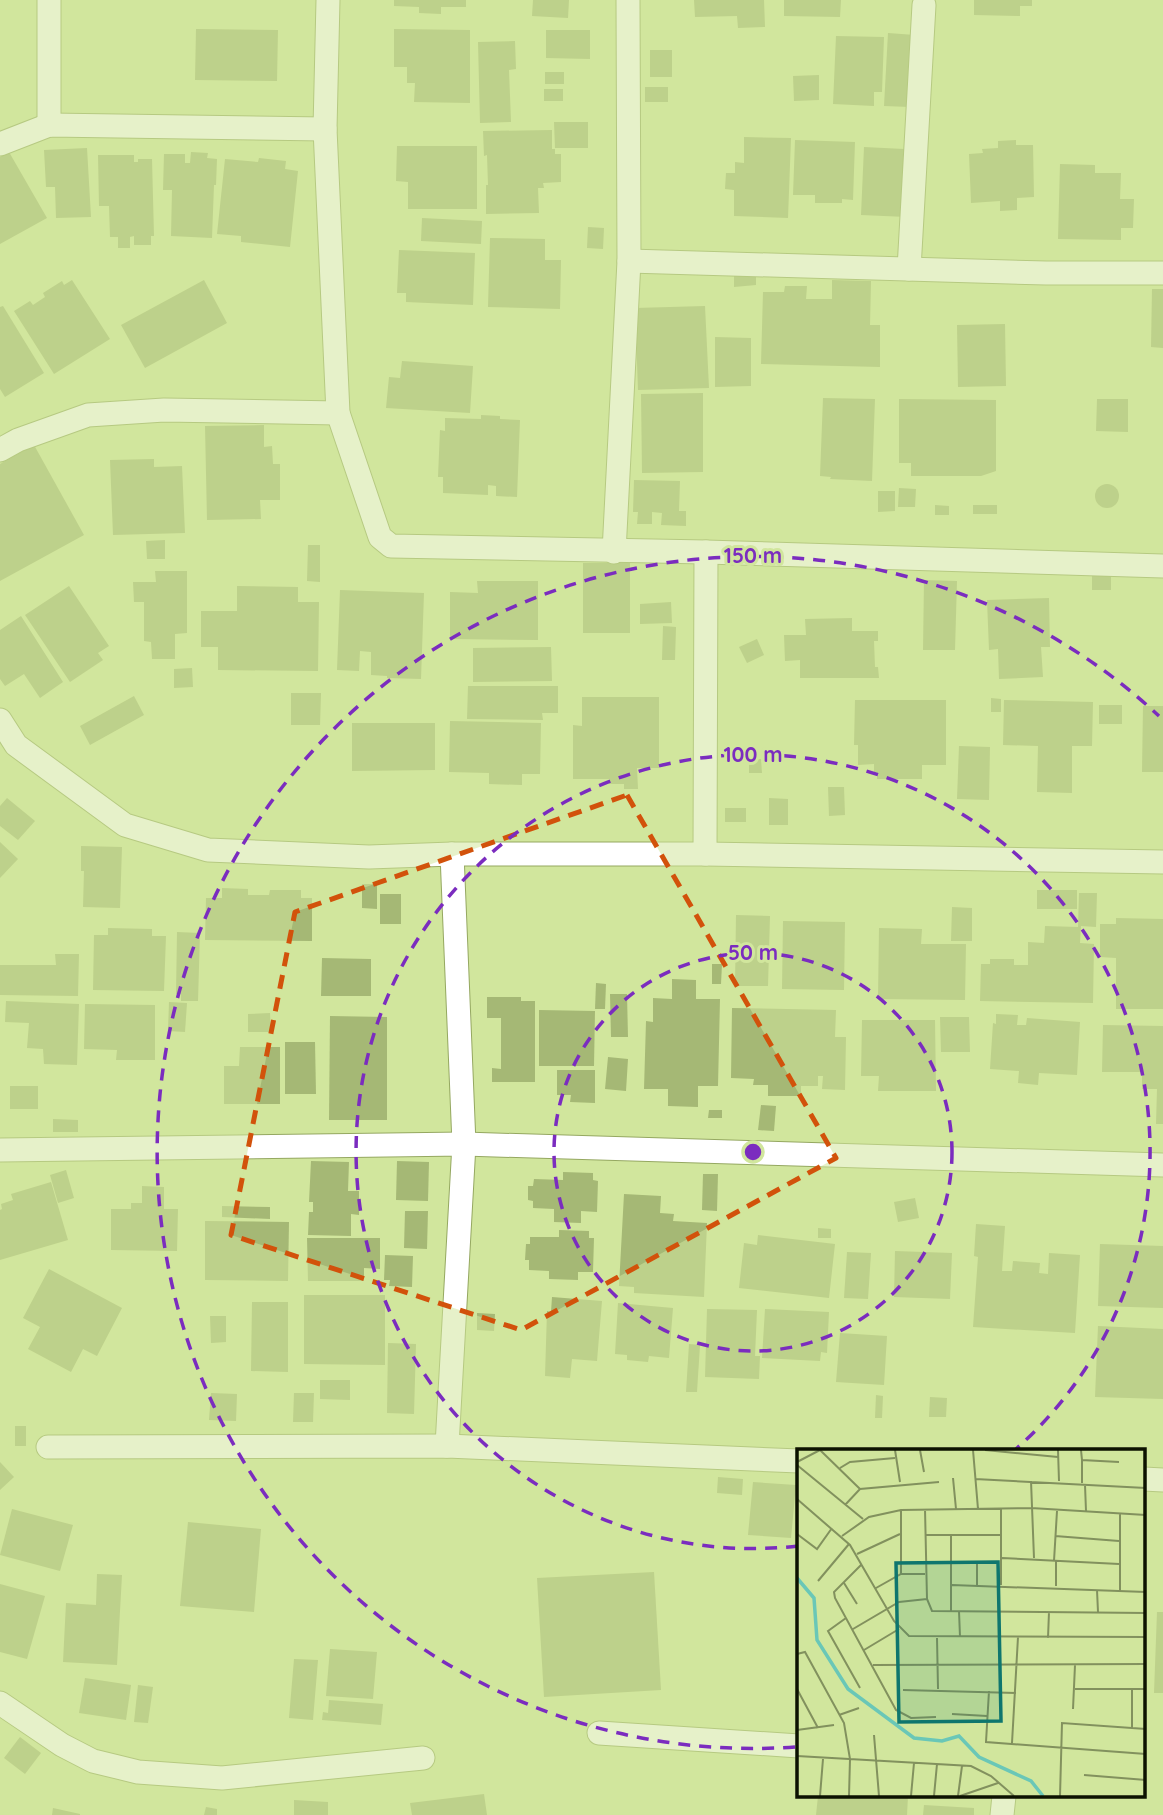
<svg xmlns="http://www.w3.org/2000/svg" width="1163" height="1815" font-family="Quicksand,sans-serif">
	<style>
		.building { fill: #a5b875 }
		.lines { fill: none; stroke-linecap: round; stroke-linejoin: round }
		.street-casing { stroke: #95a861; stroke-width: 25 }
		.street { stroke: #fff; stroke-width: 23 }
		.marked { fill: none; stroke: #d2520b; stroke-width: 5; stroke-dasharray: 14 9; stroke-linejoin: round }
		.ring { fill: none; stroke: #7b2cbf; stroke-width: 3.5; stroke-dasharray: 12 9 }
		.inset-river { fill: none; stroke: #6ac7b7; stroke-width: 3.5 }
		.inset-road { fill: none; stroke: #82915e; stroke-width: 2 }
		.view { fill: #0f766e; fill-opacity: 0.15; stroke: #0f766e; stroke-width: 3.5 }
		.inset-edge { fill: none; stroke: #0c1200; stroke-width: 3.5 }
		.centre { fill: #7b2cbf; stroke: #d1e69d; stroke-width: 3.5 }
		.ring-label { font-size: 21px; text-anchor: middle; font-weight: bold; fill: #7b2cbf; stroke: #d1e69d; stroke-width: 6; stroke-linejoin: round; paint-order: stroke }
	</style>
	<rect width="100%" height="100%" fill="#d1e69d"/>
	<g class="building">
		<path d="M394 0H466V7H441V14L419 13V7L394 6Z"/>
		<path d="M533 0H569L568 18 532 16Z"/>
		<path d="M694 0H764L765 27 738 28 737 16 695 17Z"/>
		<path d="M784 0H841L840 17 784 16Z"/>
		<path d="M974 0H1032V6H1020V16L974 15Z"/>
		<path d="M196 29 278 30 277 81 195 80Z"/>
		<path d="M394 29 470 30V103L414 102 415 83H407V67H394Z"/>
		<path d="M546 30H590V59L546 58Z"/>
		<path d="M888 33 915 35 910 107 884 106Z"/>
		<path d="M836 36 884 37 882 92H874V106L833 104Z"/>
		<path d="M515 41 516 69 509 70 511 122 480 123 478 42Z"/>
		<rect x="650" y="50" width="22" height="27"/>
		<rect x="545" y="72" width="19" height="12"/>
		<path d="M819 75V100L794 101 793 76Z"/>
		<rect x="645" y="87" width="23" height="15"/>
		<rect x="544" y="89" width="19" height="12"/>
		<path d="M554 122H588V148H555Z"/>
		<path d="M552 130V149H555V154H561V182L543 183 544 188H538L539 213 486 214V185H488L487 155 484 156 483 131Z"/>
		<path d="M744 137 791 138 788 218 734 216V190L725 189 726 173H735V162L744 163Z"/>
		<path d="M795 140 855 142 853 200 842 199V203H815V195H793Z"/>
		<path d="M1016 140V145H1033L1034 197 1017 198V210L1000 211V201L971 203 969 154 983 153 982 149 998 148V141Z"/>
		<path d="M397 146H477V209H408V182L396 181Z"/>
		<path d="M864 147 904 149 903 165H909L907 217 861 215Z"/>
		<path d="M87 148 91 217 56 218 55 187H46L44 150Z"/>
		<path d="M9 152 47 218 0 244V157Z"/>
		<path d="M191 152 208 153 207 158 217 159 216 185H214L212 238 171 236 172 190H163L164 154H185V163H190Z"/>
		<path d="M98 155H134V162H138V159H152L154 236H151V245H134V236L130 237V248H118V237H110L109 206H99Z"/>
		<path d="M259 158 286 161 285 169 298 171 290 247 241 242V236L217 234 225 159 258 162Z"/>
		<path d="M1060 164 1095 165V173H1121L1120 199H1134L1133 228H1121V240L1058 239Z"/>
		<path d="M422 218 482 221 481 244 421 241Z"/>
		<path d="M588 227 604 228 603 249 587 248Z"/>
		<path d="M490 238 545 239V260H561L560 309 488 307Z"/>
		<path d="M399 250 475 253 473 305 406 302V293H397Z"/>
		<path d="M756 271V285L734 287V272Z"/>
		<path d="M72 280 110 339 54 374 14 311 30 301 33 305 45 297 43 293 62 281 64 285Z"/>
		<path d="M204 280 227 323 145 368 121 325Z"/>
		<path d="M832 280 871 281 870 325H880V367L761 364 763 292H784L785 286H807L806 299H832Z"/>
		<path d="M1152 289H1163V348L1151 347Z"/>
		<path d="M3 306 44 373 5 397 0 389V307Z"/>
		<path d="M705 306 709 388 638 390 635 308Z"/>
		<path d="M1005 324 1006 386 958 387 957 325Z"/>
		<path d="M715 337 751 338V386L715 387Z"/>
		<path d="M402 361 473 366 470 413 386 408 389 377 400 378Z"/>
		<path d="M703 393V472L642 473 641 394Z"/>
		<path d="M823 398 875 399 872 481 830 479 831 477 820 476Z"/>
		<path d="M899 399 996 400V471L981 476H911V463H899Z"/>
		<path d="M1097 399H1128V432L1096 431Z"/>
		<path d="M481 415 500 416V419L520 420 517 497 496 496V486L488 485V495L443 493V477H438L440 430 445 431V418L481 419Z"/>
		<path d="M264 425V447L272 446 273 464H280V500H260L261 519 207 520 205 426Z"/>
		<path d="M34 445 84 535 0 581V464Z"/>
		<path d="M154 459V467L182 466 185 533 113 535 110 460Z"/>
		<path d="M634 480 680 481 679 511H686V526L661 525 662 513 652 512V524H637L638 512H633Z"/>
		<circle cx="1107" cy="496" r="12"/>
		<path d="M899 488 916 489 915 507H898Z"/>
		<path d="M878 491H895V511L878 512Z"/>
		<path d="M935 505 949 506V515H935Z"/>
		<rect x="973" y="505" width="24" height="9"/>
		<path d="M165 540V559H147L146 541Z"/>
		<path d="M308 545H320V582L307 581Z"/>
		<rect x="583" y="563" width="47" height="70"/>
		<path d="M155 571H187V633L175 634V659H152L151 642 144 641V602H134L133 582H156Z"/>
		<rect x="1092" y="571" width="19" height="19"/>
		<path d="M924 580 957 581 955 650H923Z"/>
		<path d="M477 581H538V640L450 639V592L478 593Z"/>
		<path d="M69 586 109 646 98 653 103 660 70 682 25 615Z"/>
		<path d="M237 586 298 587V602H319L318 671 218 670V647H201V611H237Z"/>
		<path d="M340 590 424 593 421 679 387 678V676L371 675V652L360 651 359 671 337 670Z"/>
		<path d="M1049 598 1050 647H1041L1043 677 999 679 998 649 989 650 987 600Z"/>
		<path d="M671 602 672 623 640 624V604Z"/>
		<path d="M21 616 63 682 40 698 24 674 5 686 0 679V630Z"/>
		<path d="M852 618V631H878V641H874L875 667H878L879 678H800V660L785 661 784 635H806L805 619Z"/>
		<path d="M663 626 676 627 675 660H662Z"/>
		<path d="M757 639 764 655 747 663 739 647Z"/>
		<path d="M551 647 552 681 473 682V648Z"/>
		<path d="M192 668 193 687 174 688V669Z"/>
		<path d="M468 686H558V713H542L543 720 467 719Z"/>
		<path d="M291 693H321L320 725H291Z"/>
		<path d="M134 696 144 715 90 745 80 726Z"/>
		<path d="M582 697H659V768H637L638 789H624V784H609L610 779H573V725L582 726Z"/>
		<path d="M991 698 1001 699V712H991Z"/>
		<path d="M855 700H946V765H922V779H877V772H874V764L858 765V745H854Z"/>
		<path d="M1004 700 1093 702 1092 746H1072V793L1037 792 1038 746 1003 745Z"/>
		<rect x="1099" y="705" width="23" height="19"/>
		<path d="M1143 706H1163V772H1142Z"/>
		<path d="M450 721 541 723 540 774H522V785L489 784V773L449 772Z"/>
		<path d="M352 723H435V770L352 771Z"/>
		<path d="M959 746 990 747 989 800 957 799Z"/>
		<path d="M749 759H761L762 773H749Z"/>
		<path d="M828 787H844L845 815 829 816Z"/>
		<path d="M7 798 35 821 18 840 0 826V806Z"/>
		<path d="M769 798 788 799V825H769Z"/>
		<rect x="725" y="808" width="21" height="14"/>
		<path d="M0 842 18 859 0 878Z"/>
		<path d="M81 846 122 847 120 908 83 907 84 871H81Z"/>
		<path d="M362 884H377V909L362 908Z"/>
		<path d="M222 888 248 889V895H269L270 890H301V898H312V941L205 940 206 898H222Z"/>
		<rect x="1037" y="890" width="40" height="19"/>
		<path d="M1079 893H1097L1096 927 1081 926 1080 943 1094 944 1093 1003 980 1001 981 964H990V959H1014V965H1028V942L1044 943 1045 926 1078 927Z"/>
		<rect x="380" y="894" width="21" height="30"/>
		<path d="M952 907 972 908V941H951Z"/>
		<path d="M736 915 770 916 768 986H735Z"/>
		<path d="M1116 918 1163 919V1009H1116V958L1100 957V924H1116Z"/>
		<path d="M783 921 845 922 844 990 782 989Z"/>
		<path d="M108 928 152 929V936H166L164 991 93 990 94 935H108Z"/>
		<path d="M879 928 922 929 921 944H966L965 1000 878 999Z"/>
		<path d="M177 932 200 933 198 1001H181V994H176Z"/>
		<path d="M55 954H79L78 996 0 995V965H56Z"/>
		<path d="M322 958 371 959V996H321Z"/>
		<path d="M712 964H722L721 984H712Z"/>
		<path d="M672 979 696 980V999H720L718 1086H698V1107L668 1106V1089H644L646 1021 653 1022V998L672 999Z"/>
		<path d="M596 983 606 984 605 1009H595Z"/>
		<path d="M610 994H627L628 1037H611Z"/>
		<path d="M487 997H521V1001H535V1082H492V1068L501 1069V1018H487Z"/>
		<path d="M6 1001 79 1004 77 1065 44 1064 43 1049 27 1048 29 1023 5 1022Z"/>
		<path d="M169 1002 187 1003 185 1032 168 1031Z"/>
		<path d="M85 1004 155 1005V1060H116L117 1050 84 1049Z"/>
		<path d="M732 1008 836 1010 835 1037H846L845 1090 822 1089 823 1076H818V1086H801V1096H768V1085H753L754 1079 731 1078Z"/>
		<path d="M539 1010 595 1011 594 1066H539Z"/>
		<path d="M270 1013 271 1032H248V1014Z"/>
		<path d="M996 1014 1018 1015 1017 1025H1026L1027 1018 1080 1022 1077 1075 1039 1073 1038 1085 1018 1083 1019 1071 990 1069 993 1023 996 1024Z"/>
		<path d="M330 1016 387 1017V1120H329Z"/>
		<path d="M940 1017H969L970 1052H941Z"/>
		<path d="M862 1020H935L936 1091H878L879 1076H861Z"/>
		<path d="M1103 1025 1163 1026V1124H1156L1157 1089H1142V1072H1102Z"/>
		<path d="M285 1042H315L316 1094H285Z"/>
		<path d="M240 1047H280V1104H224V1066H239Z"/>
		<path d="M608 1057 628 1059 626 1091 605 1089Z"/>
		<path d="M557 1070H595V1103L570 1102 571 1095H557Z"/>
		<rect x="10" y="1086" width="28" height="23"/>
		<path d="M761 1105 776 1106 774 1131 758 1130Z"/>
		<path d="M709 1110H722V1118H708Z"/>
		<path d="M53 1119 78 1120V1132H53Z"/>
		<path d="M311 1161 349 1162 348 1191H359V1215L351 1214V1236L308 1235 309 1212H313V1202H309Z"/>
		<path d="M397 1161 429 1162 428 1201 396 1200Z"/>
		<path d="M66 1170 74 1198 58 1203 50 1175Z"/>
		<path d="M563 1172 593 1173V1180L598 1181 597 1212 581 1211V1223L554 1222V1209L533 1208V1201L528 1200V1186H533L534 1179 563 1180Z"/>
		<path d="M703 1174H718L717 1211 702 1210Z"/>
		<path d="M51 1182 68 1240 0 1260V1210L2 1209 1 1204 13 1200 11 1194Z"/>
		<path d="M142 1186 164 1187V1209H178L177 1251 111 1250V1209H131V1203H142Z"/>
		<path d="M624 1194 661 1196 660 1213 674 1214 673 1221 707 1223 704 1297 634 1293V1287L619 1286Z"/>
		<path d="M915 1198 919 1218 898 1222 894 1202Z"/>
		<path d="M222 1206 270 1207V1219L222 1217Z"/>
		<path d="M405 1211H428L427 1249 404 1248Z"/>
		<path d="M205 1221 289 1222 288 1281 205 1280Z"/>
		<path d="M976 1224 1005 1226 1002 1271H1012L1013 1261 1040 1263 1039 1273 1048 1274 1049 1253 1080 1255 1075 1333 973 1327 978 1257 974 1256Z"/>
		<path d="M818 1228 831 1229V1238H818Z"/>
		<path d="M559 1230 589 1231V1238H594L593 1272H578V1280L549 1279V1271L529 1270V1260H525L526 1244H530V1237H559Z"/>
		<path d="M758 1235 835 1244 829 1298 739 1288 744 1243 757 1245Z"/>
		<path d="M307 1238H380V1269L364 1268V1281H308Z"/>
		<path d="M1100 1244 1163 1246V1308L1098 1306Z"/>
		<path d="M895 1251 952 1253 950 1299 894 1297Z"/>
		<path d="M847 1252 871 1253 868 1299 844 1298Z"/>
		<path d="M385 1255 413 1256 412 1287 389 1286 390 1280H384Z"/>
		<path d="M49 1269 122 1308 97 1356 83 1349 71 1372 28 1349 40 1327 23 1318Z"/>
		<path d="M304 1295H385V1365L304 1364Z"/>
		<path d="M552 1297 602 1301 597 1361 572 1359 570 1378 545 1376 547 1311 551 1312Z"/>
		<path d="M252 1302H288V1372L251 1371Z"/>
		<path d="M618 1303 673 1308 669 1358 649 1356 648 1362 627 1360V1355L615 1354Z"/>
		<path d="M707 1309 757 1310 755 1356H760L759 1379 705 1377Z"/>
		<path d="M765 1309 829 1312 827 1353 821 1352 820 1361 762 1358Z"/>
		<path d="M477 1313 495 1314 494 1331 477 1330Z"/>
		<path d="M210 1316H226V1342L211 1343Z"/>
		<path d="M1098 1326 1163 1329V1399L1095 1397Z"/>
		<path d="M840 1333 887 1336 884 1385 836 1382Z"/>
		<path d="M388 1343 416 1344 414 1414 387 1413Z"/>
		<path d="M689 1344 700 1345 697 1392H686Z"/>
		<path d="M320 1380H350V1400L320 1399Z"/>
		<path d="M211 1393 237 1394 236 1421 209 1420Z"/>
		<path d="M294 1393H314L313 1422H293Z"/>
		<path d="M876 1395 883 1396 882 1418H875Z"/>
		<path d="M930 1397 947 1398 946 1417H929Z"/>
		<rect x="15" y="1426" width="11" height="20"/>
		<path d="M0 1462 14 1477 0 1490Z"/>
		<path d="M718 1477 743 1479 742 1495 717 1493Z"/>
		<path d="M753 1482 796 1485 791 1538 748 1535Z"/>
		<path d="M12 1509 73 1525 60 1571 0 1555Z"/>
		<path d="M188 1522 261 1529 254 1612 180 1606Z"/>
		<path d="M654 1572 661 1690 544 1697 537 1578Z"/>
		<path d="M97 1574 122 1575 117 1665 63 1662 66 1603 96 1605Z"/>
		<path d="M0 1584 45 1596 27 1659 0 1652Z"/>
		<path d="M1157 1612H1163V1693H1154Z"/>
		<path d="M330 1649 377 1652 373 1699 326 1696Z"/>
		<path d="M294 1659 318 1660 313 1720 289 1718Z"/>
		<path d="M85 1678 131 1685 126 1720 79 1713Z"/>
		<path d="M138 1685 153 1687 148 1723 134 1722Z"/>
		<path d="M329 1700 383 1704 381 1725 322 1720 323 1712 328 1713Z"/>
		<path d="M20 1737 41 1753 25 1774 4 1758Z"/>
		<path d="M484 1794 487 1815H412L410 1803Z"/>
		<path d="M818 1796H908L907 1815H816Z"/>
		<path d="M294 1800 328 1802V1815H294Z"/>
		<path d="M924 1805 974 1808V1815H923Z"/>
		<path d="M206 1807 217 1809V1815H204Z"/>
		<path d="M53 1808 80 1814V1815H52Z"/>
	</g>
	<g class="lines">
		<defs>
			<g id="street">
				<path d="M328 0 325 129 338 413 380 537 391 546 706 552 1163 566"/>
				<path d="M49 125V0"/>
				<path d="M0 144 49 125 325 129"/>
				<path d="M629 261 1046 273H1163"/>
				<path d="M909 269 924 5"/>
				<path d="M0 450 18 440 88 415 164 410 338 413"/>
				<path d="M614 552 629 261 628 0"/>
				<path d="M0 720 16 745 125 825 208 850 369 857 452 854H705L1163 862"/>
				<path d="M705 854 706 552"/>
				<path d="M0 1150 464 1144 1163 1165"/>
				<path d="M447 1446 464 1144 452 854"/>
				<path d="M48 1447 447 1446 799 1461"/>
				<path d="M1144 1479 1163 1480"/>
				<path d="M0 1703 62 1745 93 1761 138 1772 222 1778 423 1758"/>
				<path d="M599 1733 799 1746"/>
				<path d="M1002 1815 1004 1796"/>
			</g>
		</defs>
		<use href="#street" class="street-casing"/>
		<use href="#street" class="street"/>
	</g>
	<path d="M0 0H1163V1815H0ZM627 795 836 1158 521 1330 231 1235 295 912Z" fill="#d1e69d" fill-opacity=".55" fill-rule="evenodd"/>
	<path class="marked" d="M627 795 836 1158 521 1330 231 1235 295 912Z"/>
	<g class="ring">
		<circle cx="753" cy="1152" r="199"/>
		<path d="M798 1546A397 397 0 1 1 1016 1449"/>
		<path d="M795 1747A596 596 0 1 1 1159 716"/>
	</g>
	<g transform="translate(797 1449)">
		<rect width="348" height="348" fill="#d1e69d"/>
		<path class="inset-river" d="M0 129 17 149 20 191 51 240 117 289 145 292 162 287 182 308 234 332 246 347"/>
		<path class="inset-road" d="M98 1 103 33M123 1 127 23M176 1 181 60M188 1 261 8M261 1 262 32M284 1 285 11 322 13M285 11V34M0 13 23 1 63 40M0 16 66 70M43 19 53 13 98 9M156 29 159 60M178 30 349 39M234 32 237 109M288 36 289 62M0 50 53 96 97 172 112 187 349 188M48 56 63 40 142 33M128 60 130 150 135 162 349 164M104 61V125M323 65V142M0 85 20 100 35 79M128 86H203M45 87 72 68 104 61 234 59 349 66M154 87V162M258 87 322 92M60 105 103 85M205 109 322 115M257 112 260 62M65 115 37 143 38 149 99 261 114 269 139 268M21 132 52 95M47 134 60 155M155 136 349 143M204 136V60M180 137V113M259 137V112M79 139 104 125H128M300 141 301 163M162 162 163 188M49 169 31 182 63 239M56 180 102 153 130 150M140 189 141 240M251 189 252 163M67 201 102 180M0 205 8 203 47 274 53 310 52 347M76 216 349 215M0 240 21 279M278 240H349M335 240V279M106 241 219 244M192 242 189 293 349 305M276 260 278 216M155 265 190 267M42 266 62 259M0 281 37 276M77 286 82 347M215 294 221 188M0 307 174 317 194 327 217 347M287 326 349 331M23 347 26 310M114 347 117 314M137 347 140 315M161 347 165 317M163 347 201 334M263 347 265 274 349 280"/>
		<path class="view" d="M201 113 204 272 102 273 99 114Z"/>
		<rect width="348" height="348" class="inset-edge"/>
	</g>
	<circle cx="753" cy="1152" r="10" class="centre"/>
	<g class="ring-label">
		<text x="753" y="563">150 m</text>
		<text x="753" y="762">100 m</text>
		<text x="753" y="960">50 m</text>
	</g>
</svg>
